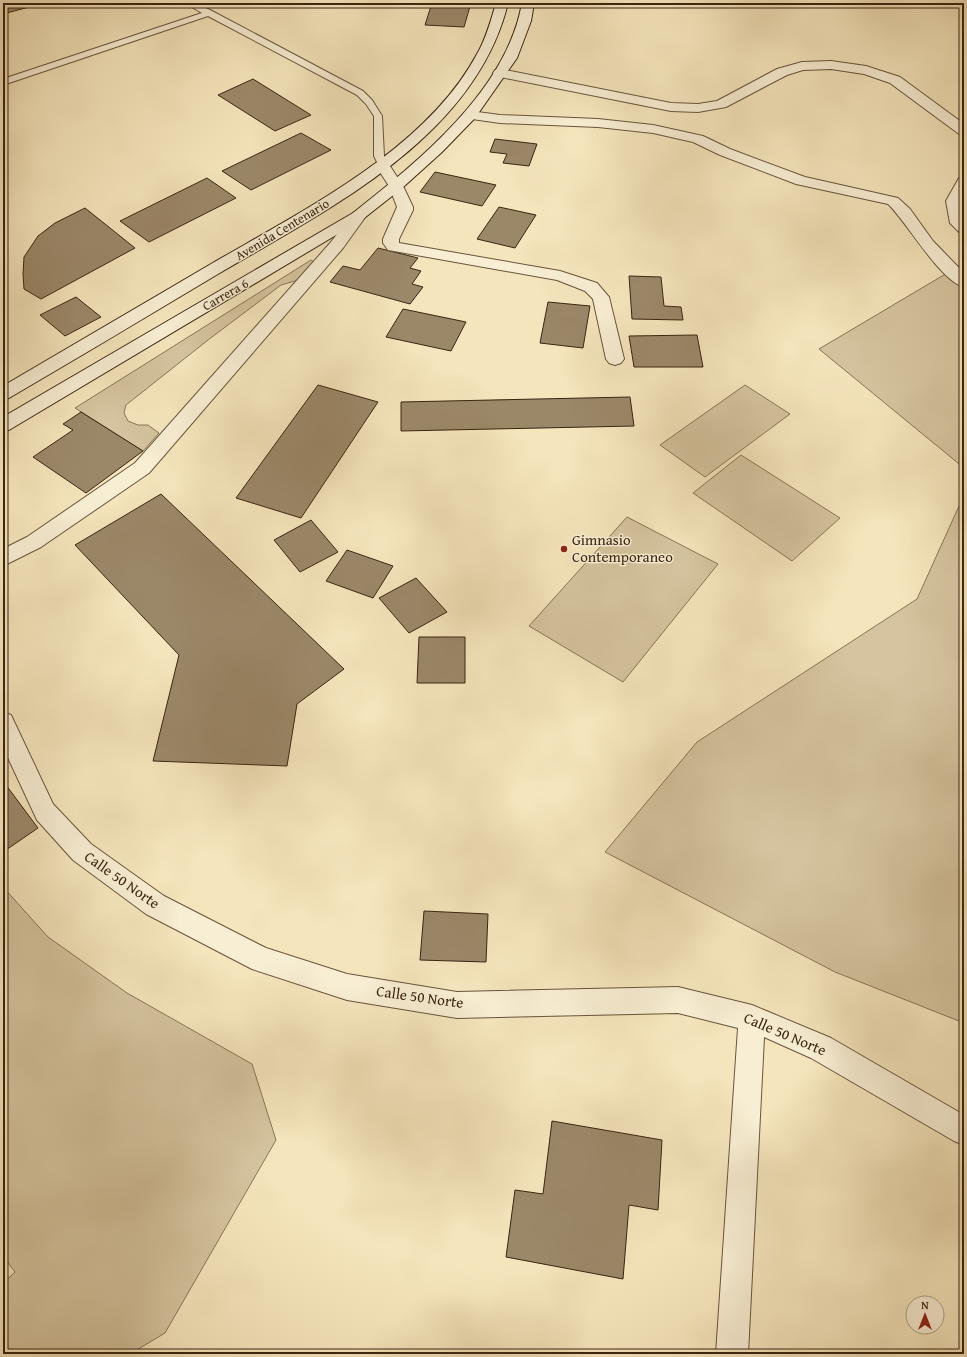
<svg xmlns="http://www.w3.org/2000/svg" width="967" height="1357" font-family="'Gentium Book Plus',serif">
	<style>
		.green { fill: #d5c49f; stroke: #887458 }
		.building { fill: #9b8869; stroke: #3a2410 }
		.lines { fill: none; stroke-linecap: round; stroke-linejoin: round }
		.service-casing { stroke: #69543b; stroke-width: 2 }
		.minor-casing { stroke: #69543b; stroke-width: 2 }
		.secondary-casing { stroke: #3a2410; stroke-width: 2 }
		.service { fill: #f8eed3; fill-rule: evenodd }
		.minor { fill: #f8eed3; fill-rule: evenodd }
		.secondary { fill: #f8eed3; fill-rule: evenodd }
		.poi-dot { fill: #8f2418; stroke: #f8eed3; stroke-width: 1.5 }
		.labels { text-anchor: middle; stroke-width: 3; stroke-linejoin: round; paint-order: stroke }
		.far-street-label { font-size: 13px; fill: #3a2410; stroke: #f8eed3 }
		.poi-label { font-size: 15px; fill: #3a2410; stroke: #f8eed3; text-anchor: start }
		.street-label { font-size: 15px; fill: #3a2410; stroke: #f8eed3 }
	</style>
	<rect width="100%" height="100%" fill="#f5e5bc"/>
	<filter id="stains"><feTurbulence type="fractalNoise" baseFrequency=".005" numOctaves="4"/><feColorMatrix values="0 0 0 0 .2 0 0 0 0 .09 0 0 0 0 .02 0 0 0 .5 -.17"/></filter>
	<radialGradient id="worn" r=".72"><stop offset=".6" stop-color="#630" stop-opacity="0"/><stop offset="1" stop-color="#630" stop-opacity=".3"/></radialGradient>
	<g class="green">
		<path d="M311 260 315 263 302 279 281 285 208 340 126 405 124 413 128 421 138 425H148L159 433 143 451 75 408Z"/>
		<path d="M964 263V468L819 349Z"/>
		<path d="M745 385 790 414 705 477 660 445Z"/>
		<path d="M741 455 840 518 792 561 693 493Z"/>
		<path d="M964 495V1023L835 972 605 852 697 742 917 599Z"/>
		<path d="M627 517 718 564 623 682 529 626Z"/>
		<path d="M3 887 48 937 127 993 252 1064 276 1140 165 1333 130 1354H3V1283L15 1272 3 1256Z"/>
	</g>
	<g class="building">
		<path d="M3 3H25L29 7 3 14Z"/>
		<path d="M432 3H471L464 27 425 25Z"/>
		<path d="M253 79 311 115 275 131 218 95Z"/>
		<path d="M301 133 331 150 251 190 222 171Z"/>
		<path d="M495 139 537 144 529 166 503 163 507 154 490 152Z"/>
		<path d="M435 172 496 185 482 206 420 192Z"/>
		<path d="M207 178 236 198 149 242 120 221Z"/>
		<path d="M499 207 536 215 515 248 477 239Z"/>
		<path d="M85 208 135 248 41 299 24 289 23 274 24 257 38 236 55 223Z"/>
		<path d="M378 248 418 258 410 268 421 271 412 284 423 287 410 304 330 282 343 266 360 270Z"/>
		<path d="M629 276 661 277 664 306 681 307 683 320 632 319Z"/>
		<path d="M76 297 101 317 65 336 40 315Z"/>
		<path d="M548 302 590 306 583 348 540 343Z"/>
		<path d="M403 309 466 322 451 351 386 337Z"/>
		<path d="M697 335 703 367H634L629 336Z"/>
		<path d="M318 385 378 402 301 518 236 498Z"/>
		<path d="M630 397 634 426 401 431V402Z"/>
		<path d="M81 412 143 451 86 493 33 457 73 430 63 424Z"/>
		<path d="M161 494 344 669 297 704 287 766 153 761 179 655 75 545Z"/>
		<path d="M311 520 338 552 300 572 274 540Z"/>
		<path d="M347 550 393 566 373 598 326 581Z"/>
		<path d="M416 578 447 612 409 633 379 598Z"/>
		<path d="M419 637H465V683H417Z"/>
		<path d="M3 781 38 828 3 852Z"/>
		<path d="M424 911 488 914 486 962 420 960Z"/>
		<path d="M552 1121 662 1140 658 1210 629 1205 623 1279 506 1257 515 1190 543 1194Z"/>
	</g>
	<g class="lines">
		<defs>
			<path id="service" d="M185 3H195L212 11 363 91 372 100 382 116 384 156 388 166 386 168H380L374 156V116L366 104 357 95 208 16 3 85V79L202 13Z"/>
			<g id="minor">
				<path d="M831 61 866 66 900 77 964 124V135L959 134 890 83 864 74 831 69 803 70 787 75 726 107 698 112 671 111 500 77 495 76 493 73 495 70 500 69 671 103 698 104 717 101 777 69 802 62Z"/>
				<path d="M470 111 500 115 598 119 653 125 703 136 730 149 805 177 898 198 910 209 933 241 964 273V287C940 281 907 222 888 204L796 184 720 155 693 142 653 133 598 127 500 123 465 118 463 115 465 112Z"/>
				<path d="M383 162 388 163 403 186 413 207V210L399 239V243L560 271 597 283 609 297 624 359 621 363 615 365 609 363 606 359 593 299 585 291 557 280 388 250 383 243V239L397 207 389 186 376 166 378 163Z"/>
				<path d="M964 177V196L962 201 964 214V234L959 232 950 223 946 201 959 178Z"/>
				<path d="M358 211 363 213 366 216 343 248 149 473 41 547 3 566V549L27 537 135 463 331 242 353 213Z"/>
				<path d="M3 712 11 715 53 804 91 844 164 896 266 948 347 974 457 992 678 987 752 1005 831 1038 964 1115V1145L954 1141 811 1058 764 1037 748 1354H716L738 1028 678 1013 457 1018 347 1000 252 969 146 914 73 860 37 820 3 747Z"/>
			</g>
			<g id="secondary">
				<path d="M496 3H508C475 138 328 209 218 274 148 316 79 357 9 398L3 400V386C72 345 142 305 211 264 302 211 426 150 477 54 486 39 491 20 496 3Z"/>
				<path d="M522 3H534L531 21 517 58 475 118 442 152 401 189 363 219 9 430 3 431V417L353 213C419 161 507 90 522 3Z"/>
			</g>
		</defs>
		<use href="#service" class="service-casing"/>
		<use href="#minor" class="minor-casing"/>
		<use href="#secondary" class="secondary-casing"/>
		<use href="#service" class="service"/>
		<use href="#minor" class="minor"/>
		<use href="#secondary" class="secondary"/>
	</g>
	<circle class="poi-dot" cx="564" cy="549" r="4"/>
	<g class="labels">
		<g class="far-street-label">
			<text transform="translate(282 229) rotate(-31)" y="5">Avenida Centenario</text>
			<text transform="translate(225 294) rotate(-30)" y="5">Carrera 6</text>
		</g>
		<g class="poi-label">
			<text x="572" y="545">Gimnasio<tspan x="572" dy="17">Contemporaneo</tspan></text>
		</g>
		<g class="street-label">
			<text transform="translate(122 880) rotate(35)" y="5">Calle 50 Norte</text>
			<text transform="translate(420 997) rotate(8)" y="5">Calle 50 Norte</text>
			<text transform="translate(785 1034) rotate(23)" y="5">Calle 50 Norte</text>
		</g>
	</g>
	<rect width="967" height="1357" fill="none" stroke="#f5e5bc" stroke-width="16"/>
	<rect x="4" y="4" width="959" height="1349" fill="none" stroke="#3a2410" stroke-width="2"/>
	<rect x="8" y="8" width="951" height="1341" fill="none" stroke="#3a2410"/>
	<g transform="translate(925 1315)"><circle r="19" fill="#f8eed3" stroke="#ac9d85"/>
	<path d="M0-3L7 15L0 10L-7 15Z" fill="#8f2418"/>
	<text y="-6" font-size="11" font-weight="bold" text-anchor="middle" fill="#3a2410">N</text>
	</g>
	<rect width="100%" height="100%" filter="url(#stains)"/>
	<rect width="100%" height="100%" fill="url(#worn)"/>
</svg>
